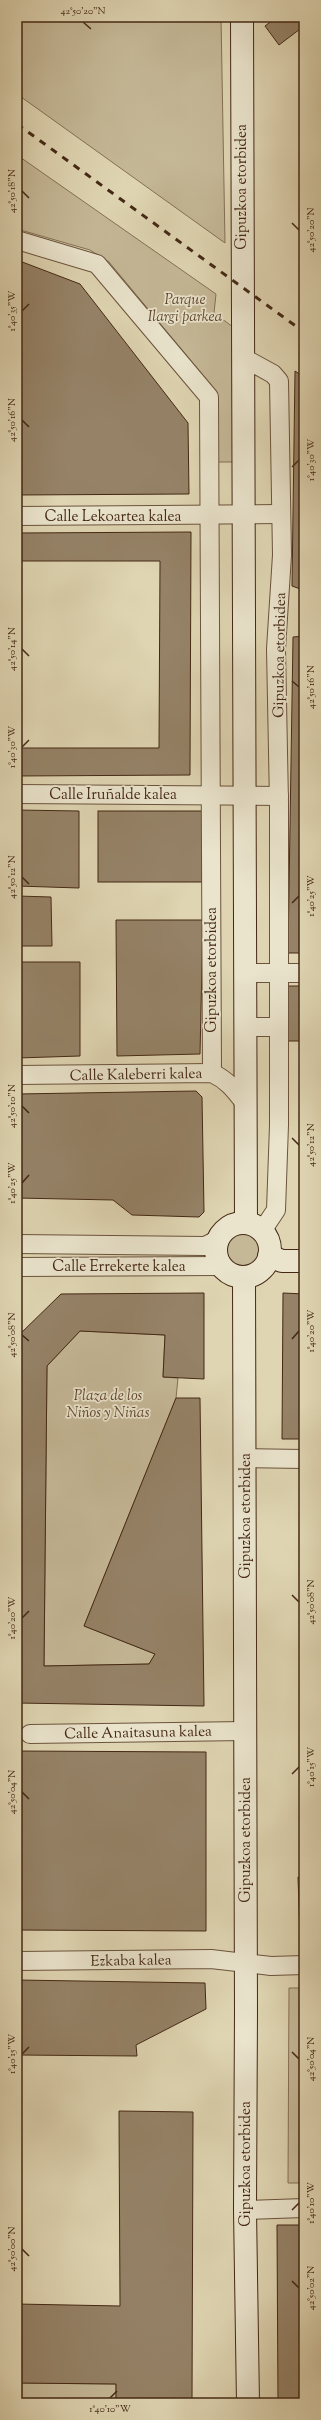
<svg xmlns="http://www.w3.org/2000/svg" width="321" height="2420" font-family="'Sorts Mill Goudy',serif">
	<style>
		.green { fill: #c5b897; stroke: #847056 }
		.building { fill: #958267; stroke: #442815 }
		.lines { fill: none; stroke-linecap: round; stroke-linejoin: round }
		.street-casing { stroke: #6b533c; stroke-width: 20 }
		.secondary-casing { stroke: #442815; stroke-width: 24 }
		.street { stroke: #eae4cd; stroke-width: 18 }
		.secondary { stroke: #eae4cd; stroke-width: 22 }
		.rail { stroke: #442815; stroke-width: 3; stroke-dasharray: 7 7; stroke-linecap: butt }
		.ticks { fill: none; stroke: #442815; stroke-width: 1.5 }
		.labels { text-anchor: middle; stroke-width: 3.5; stroke-linejoin: round; paint-order: stroke }
		.street-label { font-size: 15px; fill: #442815; stroke: #eae4cd }
		.park-label { font-size: 15px; font-style: italic; fill: #5e452f; stroke: #eae4cd }
		.neatline { fill: none; stroke: #442815; stroke-width: 1.5 }
		.ticks-label { font-size: 10px; text-anchor: middle; fill: #442815 }
	</style>
	<rect width="100%" height="100%" fill="#dfd5b2"/>
	<filter id="stains"><feTurbulence type="fractalNoise" baseFrequency=".005" numOctaves="4"/><feColorMatrix values="0 0 0 0 .2 0 0 0 0 .09 0 0 0 0 .02 0 0 0 .5 -.17"/></filter>
	<radialGradient id="worn" r=".72"><stop offset=".6" stop-color="#630" stop-opacity="0"/><stop offset="1" stop-color="#630" stop-opacity=".3"/></radialGradient>
	<g class="green">
		<path d="M17 17H221L225 243 17 94Z"/>
		<path d="M17 155 216 294 214 313 233 327 237 462H214L212 386 109 262 90 250 17 229Z"/>
		<circle cx="242" cy="1251" r="18"/>
		<path d="M80 1331 165 1335 163 1377 178 1378 176 1398 84 1626 155 1654 149 1664 44 1666 47 1366Z"/>
		<path d="M289 1988H304V2183H288Z"/>
		<path d="M17 2383 116 2384V2403H17Z"/>
	</g>
	<g class="building">
		<path d="M277 17H304V26L279 45 265 26Z"/>
		<path d="M17 260 80 284 188 423 189 494 17 495Z"/>
		<path d="M295 371 304 377 303 590 292 586Z"/>
		<path d="M191 532 190 775 17 776V748H159L160 561H17V533Z"/>
		<path d="M304 636V953H288L293 637Z"/>
		<path d="M17 810 79 811V888L17 886Z"/>
		<rect x="98" y="811" width="104" height="71"/>
		<path d="M17 896 51 897 52 946H17Z"/>
		<path d="M116 920H203L200 1054 117 1056Z"/>
		<path d="M17 962H80V1056L17 1058Z"/>
		<path d="M287 986H304V1041H288Z"/>
		<path d="M196 1091 202 1097 204 1212 199 1217 132 1215 113 1200 17 1198V1094Z"/>
		<path d="M204 1293V1379L163 1377 165 1335 80 1331 47 1366 44 1666 149 1664 155 1654 84 1626 176 1398H200L204 1706 17 1703V1337L61 1294Z"/>
		<path d="M283 1293 304 1294V1439H282Z"/>
		<path d="M17 1751 206 1752V1931L17 1930Z"/>
		<path d="M298 1877H304V1936H300Z"/>
		<path d="M17 1980 205 1983 206 2009 136 2045 137 2056 17 2055Z"/>
		<path d="M119 2111 193 2112 192 2403H116V2384L17 2383V2304L120 2306Z"/>
		<path d="M277 2225H304V2403H278Z"/>
	</g>
	<g class="lines">
		<defs>
			<g id="street">
				<path d="M17 240 97 264 209 397 212 1073"/>
				<path d="M242 357 273 374 279 381 282 555 276 649 279 803V1125L276 1210 262 1231"/>
				<path d="M17 516 281 514"/>
				<path d="M17 794 279 796"/>
				<path d="M244 973H304"/>
				<path d="M244 1027H278"/>
				<path d="M17 1075 212 1073C227 1080 234 1089 244 1102"/>
				<path d="M17 1244 205 1246 217 1240"/>
				<path d="M17 1267 221 1266"/>
				<path d="M244 1458 304 1459"/>
				<path d="M30 1734 245 1731"/>
				<path d="M17 1961 211 1959 271 1966 304 1965"/>
				<path d="M245 2210 304 2208"/>
			</g>
			<g id="secondary">
				<path d="M242 17 246 1223"/>
				<circle cx="243" cy="1250" r="27"/>
				<path d="M269 1256 282 1261H304"/>
				<path d="M244 1277 246 2011 245 2210 248 2403"/>
			</g>
		</defs>
		<use href="#street" class="street-casing"/>
		<use href="#secondary" class="secondary-casing"/>
		<use href="#street" class="street"/>
		<use href="#secondary" class="secondary"/>
		<path class="rail" d="M17 124 304 332"/>
	</g>
	<path class="ticks" d="M83 22 91 29M22 191 29 198M292 223 299 230M22 311 29 304M22 420 29 427M292 467 299 460M22 649 29 656M292 681 299 687M22 747 29 740M22 877 29 884M292 903 299 896M22 1106 29 1113M292 1138 299 1145M22 1183 29 1175M22 1335 29 1341M292 1339 299 1331M292 1595 299 1602M22 1618 29 1611M292 1774 299 1767M22 1792 29 1799M292 2052 299 2059M22 2054 29 2047M292 2210 299 2203M22 2249 29 2256M292 2281 299 2288M110 2398 117 2391"/>
	<g class="labels">
		<g class="street-label">
			<text transform="translate(241 187) rotate(-90)" y="5">Gipuzkoa etorbidea</text>
			<text x="113" y="521">Calle Lekoartea kalea</text>
			<text transform="translate(279 655) rotate(-89)" y="5">Gipuzkoa etorbidea</text>
			<text x="113" y="799">Calle Iruñalde kalea</text>
			<text transform="translate(211 970) rotate(-90)" y="5">Gipuzkoa etorbidea</text>
			<text transform="translate(136 1074) rotate(-1)" y="5">Calle Kaleberri kalea</text>
			<text x="119" y="1271">Calle Errekerte kalea</text>
			<text transform="translate(245 1516) rotate(-90)" y="5">Gipuzkoa etorbidea</text>
			<text transform="translate(138 1732) rotate(-1)" y="5">Calle Anaitasuna kalea</text>
			<text transform="translate(245 1840) rotate(-90)" y="5">Gipuzkoa etorbidea</text>
			<text transform="translate(131 1960) rotate(-1)" y="5">Ezkaba kalea</text>
			<text transform="translate(245 2164) rotate(-90)" y="5">Gipuzkoa etorbidea</text>
		</g>
		<g class="park-label">
			<text x="185" y="304">Parque<tspan x="185" dy="17">Ilargi parkea</tspan></text>
			<text x="108" y="1400">Plaza de los<tspan x="108" dy="17">Niños y Niñas</tspan></text>
		</g>
	</g>
	<rect width="321" height="2420" fill="none" stroke="#dfd5b2" stroke-width="44"/>
	<rect x="22" y="22" width="277" height="2376" class="neatline"/>
	<g class="ticks-label">
		<text x="83" y="14">42°50'20"N</text>
		<text transform="translate(11 191) rotate(-90)" y="4">42°50'18"N</text>
		<text transform="translate(310 230) rotate(-90)" y="4">42°50'20"N</text>
		<text transform="translate(11 311) rotate(-90)" y="4">1°40'35"W</text>
		<text transform="translate(11 420) rotate(-90)" y="4">42°50'16"N</text>
		<text transform="translate(310 460) rotate(-90)" y="4">1°40'30"W</text>
		<text transform="translate(11 649) rotate(-90)" y="4">42°50'14"N</text>
		<text transform="translate(310 687) rotate(-90)" y="4">42°50'16"N</text>
		<text transform="translate(11 747) rotate(-90)" y="4">1°40'30"W</text>
		<text transform="translate(11 877) rotate(-90)" y="4">42°50'12"N</text>
		<text transform="translate(310 896) rotate(-90)" y="4">1°40'25"W</text>
		<text transform="translate(11 1106) rotate(-90)" y="4">42°50'10"N</text>
		<text transform="translate(310 1145) rotate(-90)" y="4">42°50'12"N</text>
		<text transform="translate(11 1183) rotate(-90)" y="4">1°40'25"W</text>
		<text transform="translate(310 1331) rotate(-90)" y="4">1°40'20"W</text>
		<text transform="translate(11 1335) rotate(-90)" y="4">42°50'08"N</text>
		<text transform="translate(310 1602) rotate(-90)" y="4">42°50'08"N</text>
		<text transform="translate(11 1618) rotate(-90)" y="4">1°40'20"W</text>
		<text transform="translate(310 1767) rotate(-90)" y="4">1°40'15"W</text>
		<text transform="translate(11 1792) rotate(-90)" y="4">42°50'04"N</text>
		<text transform="translate(11 2054) rotate(-90)" y="4">1°40'15"W</text>
		<text transform="translate(310 2059) rotate(-90)" y="4">42°50'04"N</text>
		<text transform="translate(310 2203) rotate(-90)" y="4">1°40'10"W</text>
		<text transform="translate(11 2249) rotate(-90)" y="4">42°50'00"N</text>
		<text transform="translate(310 2288) rotate(-90)" y="4">42°50'02"N</text>
		<text x="110" y="2412">1°40'10"W</text>
	</g>
	<rect width="100%" height="100%" filter="url(#stains)"/>
	<rect width="100%" height="100%" fill="url(#worn)"/>
</svg>
